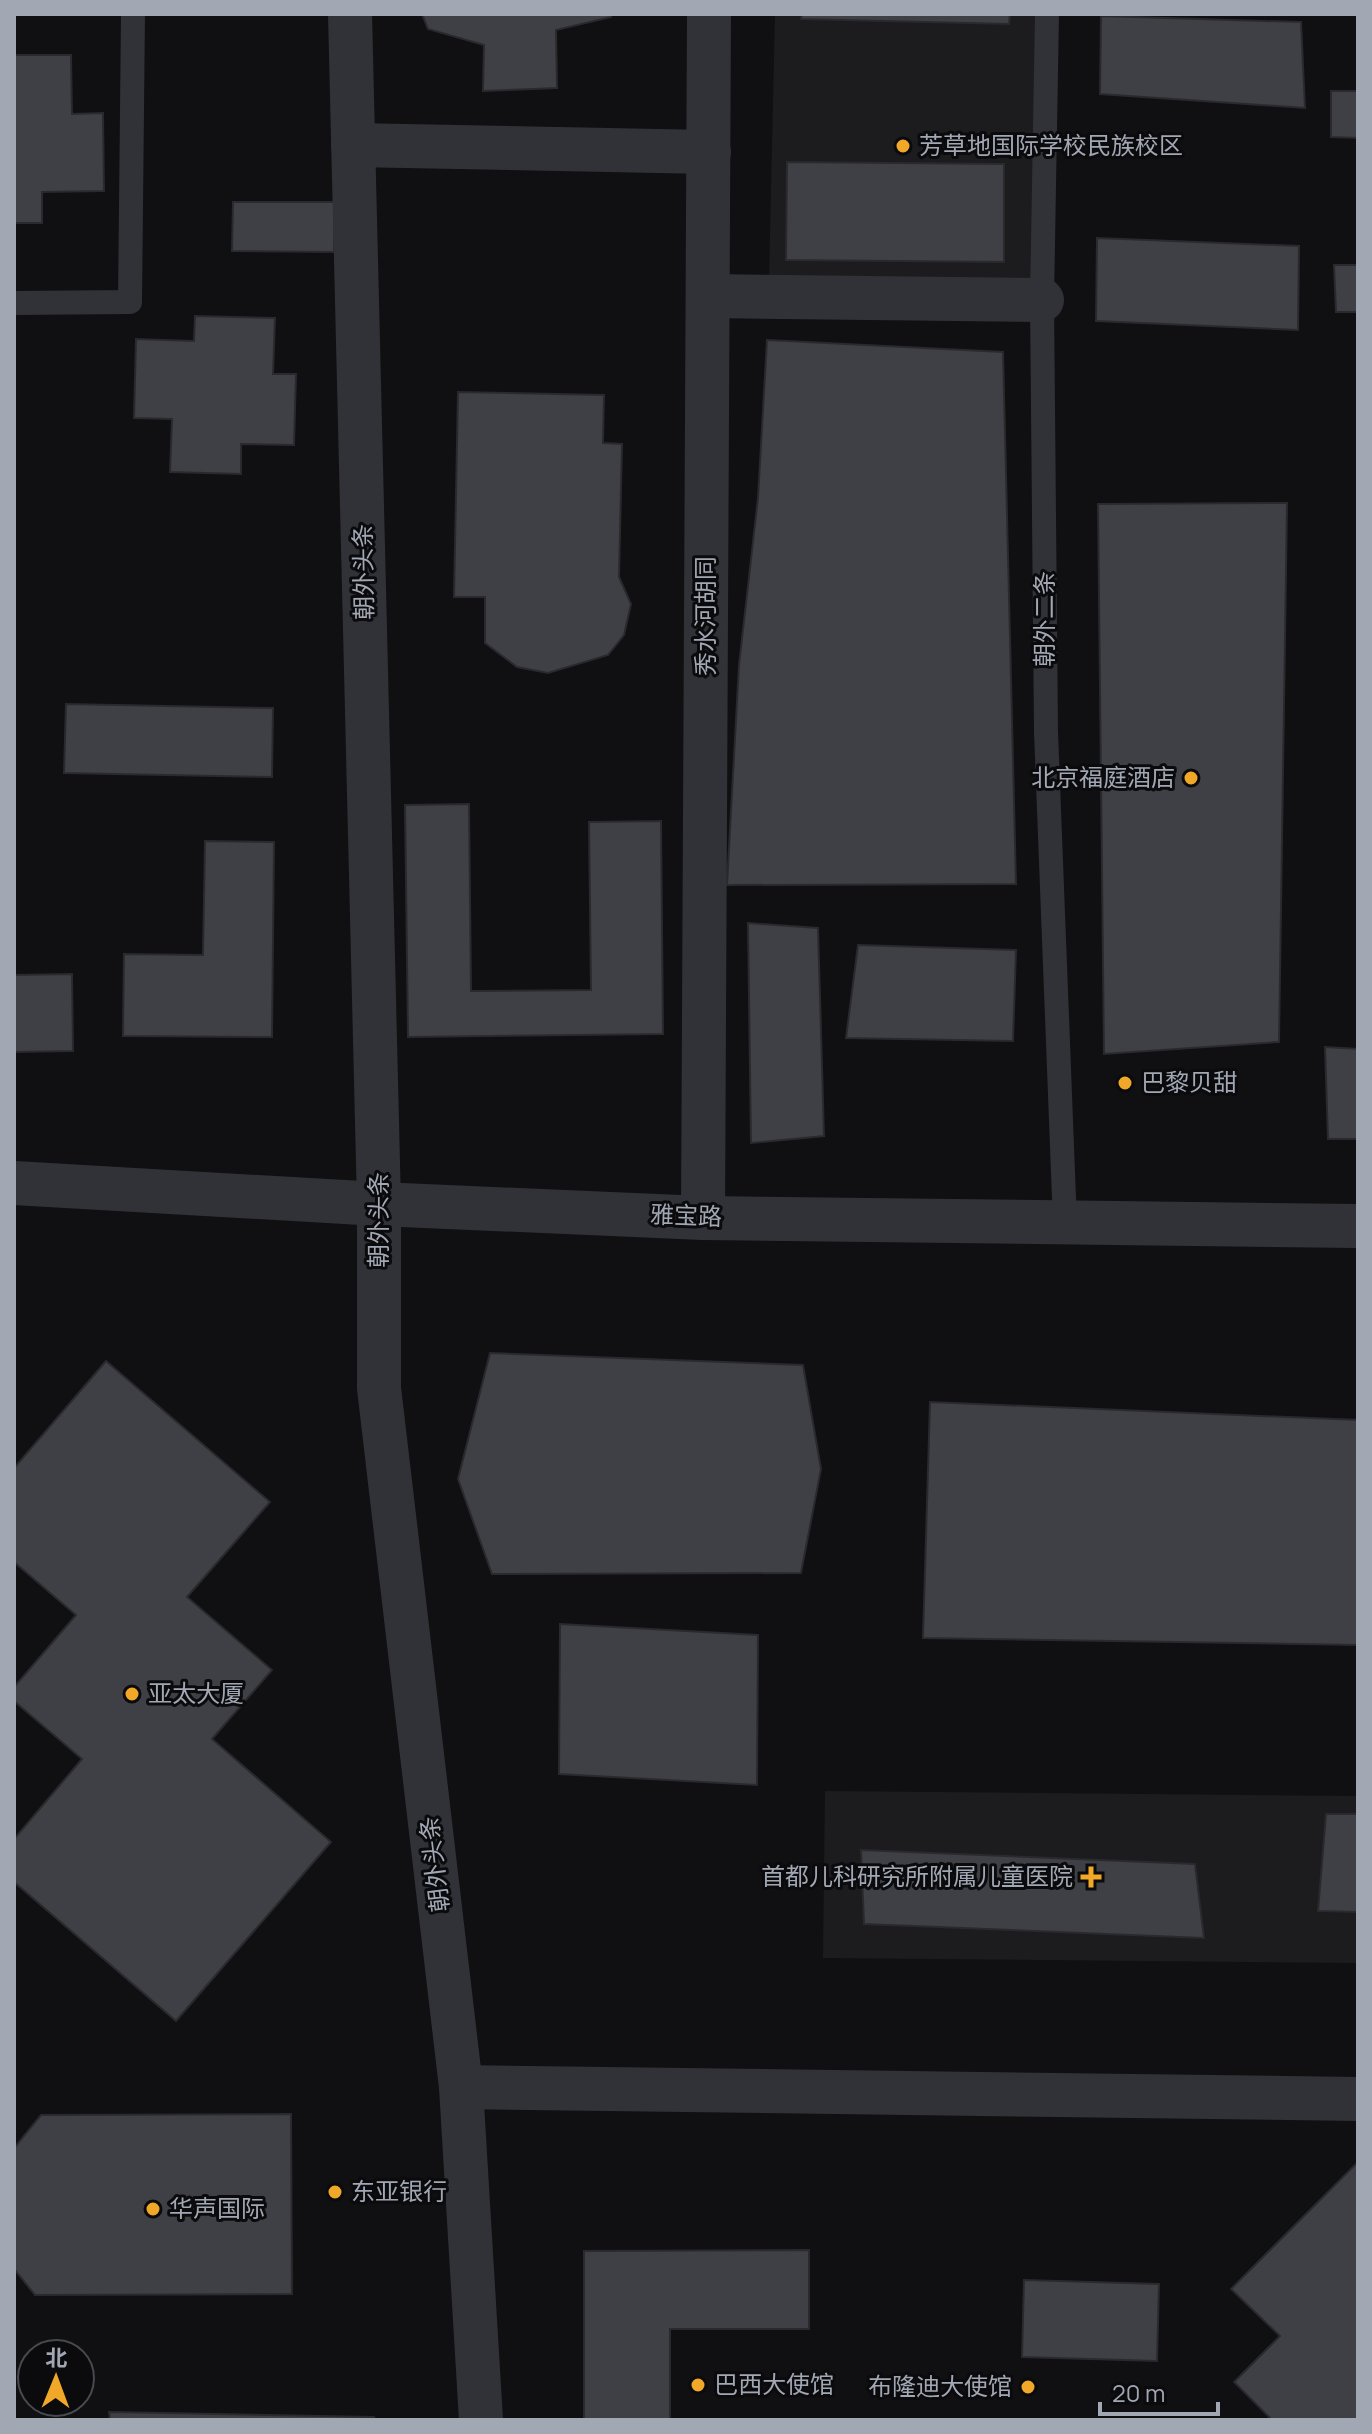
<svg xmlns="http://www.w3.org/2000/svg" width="1372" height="2434" font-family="Manrope,'Noto Sans SC',sans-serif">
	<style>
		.built { fill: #1c1c1f }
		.building { fill: #3f4045; stroke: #2a2a2e; stroke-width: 2 }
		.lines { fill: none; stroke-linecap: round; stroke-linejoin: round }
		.service { stroke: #313237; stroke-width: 24 }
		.minor { stroke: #313237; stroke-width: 44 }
		.tertiary { stroke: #313237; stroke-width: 44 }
		.poi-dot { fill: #f1a829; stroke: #0b0b0d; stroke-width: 3 }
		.labels { text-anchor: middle; stroke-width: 6; stroke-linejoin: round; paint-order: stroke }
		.poi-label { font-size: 24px; fill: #a1a7b3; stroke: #0b0b0d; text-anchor: start }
		.street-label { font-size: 24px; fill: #a1a7b3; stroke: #0b0b0d }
	</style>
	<rect width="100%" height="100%" fill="#101012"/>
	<g class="built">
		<path d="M775 14H1038L1032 284 769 279Z"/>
		<path d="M825 1791 1358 1796V1963L823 1958Z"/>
	</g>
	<g class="building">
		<path d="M422 14H611V17L556 30 557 88 483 91 484 45 428 29Z"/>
		<path d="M802 14H1010L1009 24 801 19Z"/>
		<path d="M1101 16 1301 22 1305 108 1100 94Z"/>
		<path d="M14 55H71L72 114 103 113 104 191 42 192V223H14Z"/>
		<path d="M1331 91H1358V138L1331 137Z"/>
		<path d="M787 162 1004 164V262L786 260Z"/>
		<path d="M233 202H335L334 252 232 251Z"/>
		<path d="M1097 238 1299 246 1298 330 1096 321Z"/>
		<path d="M1334 265H1358V312H1336Z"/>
		<path d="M195 316 275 318 273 374H296L294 445 241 444V474L170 472 172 419 134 418 136 339 194 341Z"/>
		<path d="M767 340 1003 352 1016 884 727 885 739 665 758 498Z"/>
		<path d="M458 392 604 395 603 443 622 444 619 577 631 604 624 635 608 655 548 673 517 667 485 643V597H454Z"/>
		<path d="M1287 503 1279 1042 1104 1054 1098 504Z"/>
		<path d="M66 704 273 708 272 777 64 773Z"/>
		<path d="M469 804 471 991 591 990 589 822 661 821 663 1034 408 1037 405 805Z"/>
		<path d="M205 841 274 842 272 1037 123 1036 124 954 203 955Z"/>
		<path d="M748 923 818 928 824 1136 751 1143Z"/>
		<path d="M858 945 1016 950 1013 1041 846 1038Z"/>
		<path d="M72 974 73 1051 14 1052V975Z"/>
		<path d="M1325 1047 1358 1049V1139H1328Z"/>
		<path d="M490 1353 803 1365 821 1469 801 1573 492 1574 458 1479Z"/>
		<path d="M106 1361 270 1502 187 1597 272 1670 212 1739 331 1842 176 2021 14 1882V1839L82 1759 14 1701V1687L76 1615 14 1562V1468Z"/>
		<path d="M930 1402 1358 1420V1645L923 1638Z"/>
		<path d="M560 1624 758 1635 757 1785 559 1774Z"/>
		<path d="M1326 1814H1358V1912L1318 1911Z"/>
		<path d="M861 1850 1195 1864 1204 1938 864 1924Z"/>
		<path d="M291 2114 292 2294 35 2295 14 2269V2148L41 2115Z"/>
		<path d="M1358 2162V2420H1272L1234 2382 1280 2336 1231 2289Z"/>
		<path d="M809 2250V2329H670V2420H584V2251Z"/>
		<path d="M1024 2280 1159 2284 1157 2361 1022 2357Z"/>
		<path d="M109 2412 374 2417 375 2420H110Z"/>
	</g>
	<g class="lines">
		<g class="service">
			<path d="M1047 14 1042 300 1046 732 1065 1224"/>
			<path d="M14 303 130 302 133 14"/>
		</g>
		<g class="minor">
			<path d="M350 14 379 1204V1388L461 2087 481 2420"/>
			<path d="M353 145 709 152"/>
			<path d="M708 296 1042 300"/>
			<path d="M14 1183 379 1204 703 1218 1358 1226"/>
			<path d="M461 2087 1358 2099"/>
		</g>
		<path class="tertiary" d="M703 1218 709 14"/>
	</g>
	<g class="poi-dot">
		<circle cx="903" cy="146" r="8"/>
		<circle cx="1191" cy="778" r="8"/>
		<circle cx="1125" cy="1083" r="8"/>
		<circle cx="132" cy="1694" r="8"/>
		<path d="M1087 1865h8v8h8v8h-8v8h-8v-8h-8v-8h8z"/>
		<circle cx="335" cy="2192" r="8"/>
		<circle cx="153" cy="2209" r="8"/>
		<circle cx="698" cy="2385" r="8"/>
		<circle cx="1028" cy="2387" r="8"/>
	</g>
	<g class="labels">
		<g class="poi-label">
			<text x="919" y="154">芳草地国际学校民族校区</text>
			<text x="1175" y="786" text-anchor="end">北京福庭酒店</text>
			<text x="1141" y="1091">巴黎贝甜</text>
			<text x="148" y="1702">亚太大厦</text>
			<text x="1073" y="1885" text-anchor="end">首都儿科研究所附属儿童医院</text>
			<text x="351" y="2200">东亚银行</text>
			<text x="169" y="2217">华声国际</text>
			<text x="714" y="2393">巴西大使馆</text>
			<text x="1012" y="2395" text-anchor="end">布隆迪大使馆</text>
		</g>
		<g class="street-label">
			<text transform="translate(364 572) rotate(-91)" y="8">朝外头条</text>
			<text transform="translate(706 616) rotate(-90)" y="8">秀水河胡同</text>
			<text transform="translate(1045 619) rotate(-90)" y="8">朝外二条</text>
			<text transform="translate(686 1216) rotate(2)" y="8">雅宝路</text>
			<text transform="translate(379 1220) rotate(-90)" y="8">朝外头条</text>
			<text transform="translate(435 1864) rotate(-97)" y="8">朝外头条</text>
		</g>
	</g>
	<rect width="1372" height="2434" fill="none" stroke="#a1a7b3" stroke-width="32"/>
	<g transform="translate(56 2378) rotate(1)"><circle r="38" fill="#0b0b0d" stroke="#47494f" stroke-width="2"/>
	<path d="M0-6L14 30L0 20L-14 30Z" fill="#f1a829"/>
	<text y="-12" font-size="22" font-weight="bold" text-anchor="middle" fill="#a1a7b3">北</text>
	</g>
	<path d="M1100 2402v12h118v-12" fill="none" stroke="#a1a7b3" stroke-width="4"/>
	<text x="1112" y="2402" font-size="24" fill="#a1a7b3" stroke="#0b0b0d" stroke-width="6" paint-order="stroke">20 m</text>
</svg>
